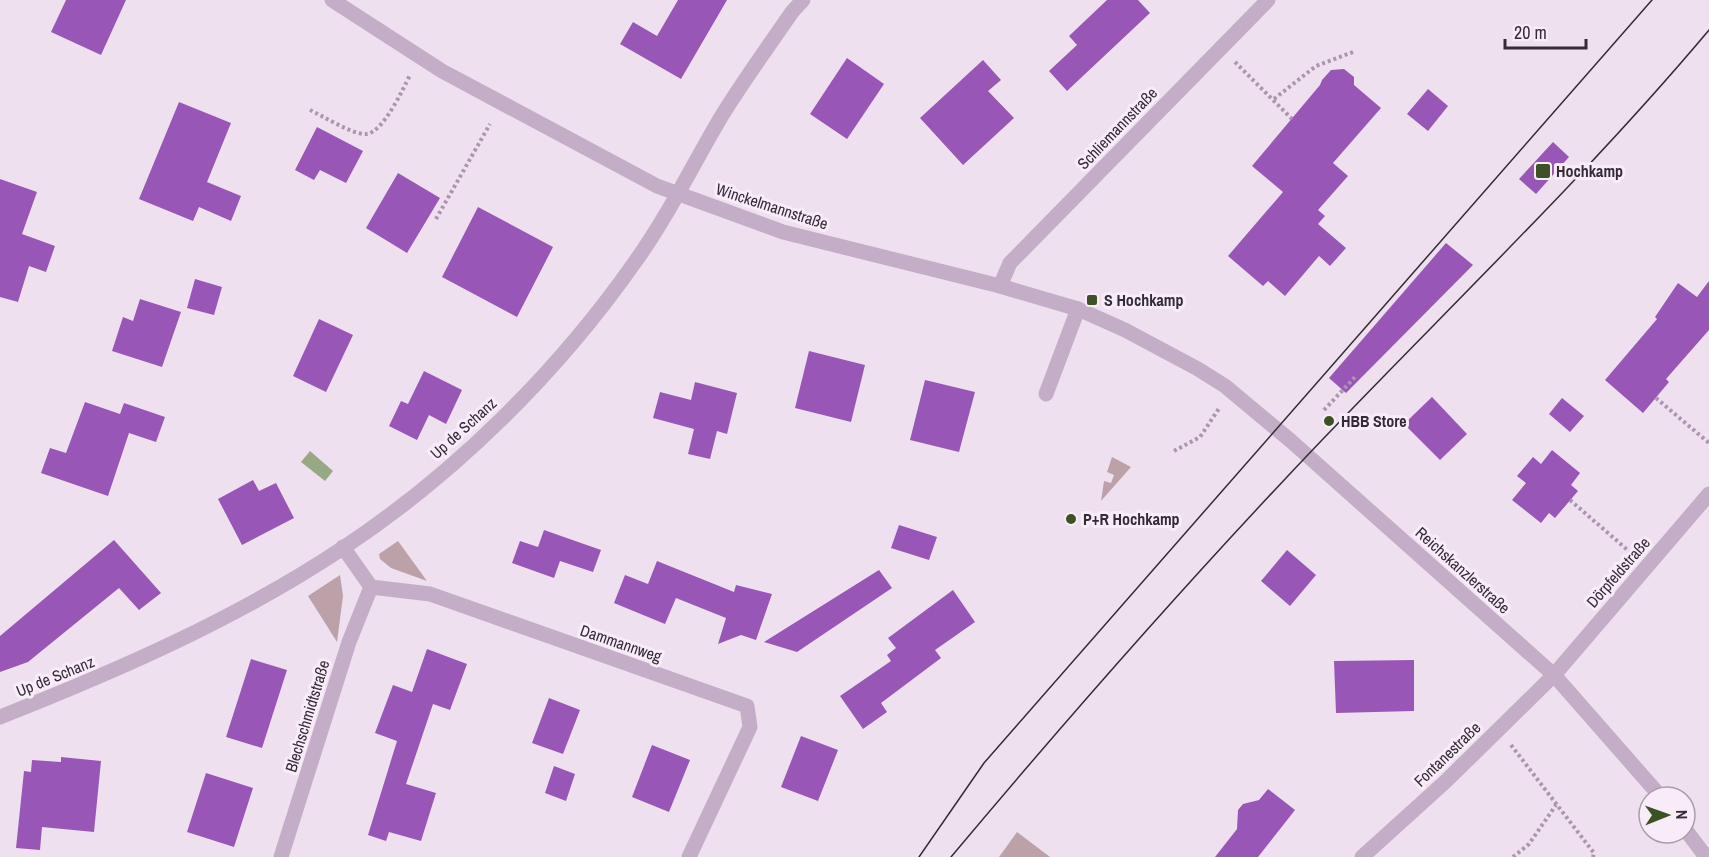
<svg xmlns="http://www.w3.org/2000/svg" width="1709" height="857" font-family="'Archivo Narrow',sans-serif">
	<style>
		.green { fill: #bda1a8 }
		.water { fill: #97a982 }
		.building { fill: #9857b7 }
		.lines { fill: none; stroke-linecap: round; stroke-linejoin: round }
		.path { stroke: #ad95b0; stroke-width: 4; stroke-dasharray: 3 3; stroke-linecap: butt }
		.minor { stroke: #c4adc7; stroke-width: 15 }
		.tram { stroke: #332b36; stroke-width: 1.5 }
		.poi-dot { fill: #3c5225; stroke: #f8ecf8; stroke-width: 2 }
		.labels { text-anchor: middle; stroke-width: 6; stroke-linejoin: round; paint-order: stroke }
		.street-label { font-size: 16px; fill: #332b36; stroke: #f8ecf8 }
		.poi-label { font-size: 16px; font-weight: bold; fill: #332b36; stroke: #f8ecf8; text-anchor: start }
	</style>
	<rect width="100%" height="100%" fill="#efe0f0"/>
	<g class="green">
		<path d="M1112 457 1131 467 1101 501 1104 481 1111 483 1114 475 1107 472Z"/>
		<path d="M398 541 427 581 391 568 380 559 379 554Z"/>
		<path d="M340 575 343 596 337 642 308 596Z"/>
		<path d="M1017 832 1050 857H999Z"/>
	</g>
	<path class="water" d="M310 451 333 471 325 481 301 462Z"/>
	<g class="building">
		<path d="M66 0H126L101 55 51 32Z"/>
		<path d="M678 0H727L681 79 620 44 633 22 657 36Z"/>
		<path d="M1107 0H1138L1150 13 1067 91 1049 71 1077 45 1069 36Z"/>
		<path d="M847 58 884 84 847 139 810 114Z"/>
		<path d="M983 60 1001 80 988 91 1014 118 963 165 920 118Z"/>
		<path d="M1344 69 1354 77V85L1381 108 1333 163 1348 176 1318 210 1325 216 1318 224 1346 248 1330 266 1319 256 1285 296 1268 281 1263 286 1228 256 1283 192 1252 166 1320 85 1322 80 1331 70Z"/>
		<path d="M1428 89 1448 106 1428 131 1407 114Z"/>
		<path d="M179 102 231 123 207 182 241 196 231 221 199 207 193 221 139 199Z"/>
		<path d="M317 127 363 151 346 183 320 170 314 180 295 170Z"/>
		<path d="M1553 142 1569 157 1536 194 1519 179Z"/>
		<path d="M398 173 440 198 407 253 366 228Z"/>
		<path d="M0 179 37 192 22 234 55 246 46 272 29 266 18 302 0 297Z"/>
		<path d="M478 207 553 247 517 317 442 277Z"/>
		<path d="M1446 243 1473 265 1346 393 1329 378Z"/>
		<path d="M195 279 222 287 214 315 187 308Z"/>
		<path d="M1709 281V330L1666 379 1669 382 1643 413 1605 380 1657 319 1655 317 1678 283 1697 297Z"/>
		<path d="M140 299 181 312 162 367 112 351 123 317 133 321Z"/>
		<path d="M319 319 353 335 326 392 293 376Z"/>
		<path d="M809 351 865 365 851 422 795 408Z"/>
		<path d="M424 371 462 390 446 424 429 415 417 440 389 426 401 401 408 404Z"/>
		<path d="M925 380 975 392 959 452 910 440Z"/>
		<path d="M695 382 737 393 727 434 717 431 710 459 688 454 694 429 653 418 660 392 691 400Z"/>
		<path d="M1432 397 1467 434 1440 460 1404 424Z"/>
		<path d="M1562 398 1584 416 1570 432 1549 414Z"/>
		<path d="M85 402 120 414 124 403 165 417 156 442 129 433 108 496 41 473 50 448 66 453Z"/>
		<path d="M1552 450 1580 473 1571 485 1578 491 1555 518 1549 513 1541 523 1512 500 1526 483 1517 476 1533 457 1541 464Z"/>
		<path d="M253 480 259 491 276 483 294 518 242 545 218 499Z"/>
		<path d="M899 525 937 537 929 560 891 548Z"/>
		<path d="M544 530 601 550 593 572 560 561 554 578 512 563 520 541 538 547Z"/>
		<path d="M114 540 161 593 139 610 119 588 28 662 0 672V636Z"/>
		<path d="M1287 550 1316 575 1290 606 1261 581Z"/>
		<path d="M657 561 734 592 736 585 772 594 756 640 741 635 718 644 726 618 676 598 665 624 614 603 625 575 648 584Z"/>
		<path d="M879 570 892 588 797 652 764 642Z"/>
		<path d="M953 590 975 622 935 650 941 658 881 703 887 712 863 729 840 696 891 661 887 655 896 648 888 638Z"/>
		<path d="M427 649 467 664 450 710 433 704 406 784 436 793 421 841 389 832 386 841 368 835 397 741 375 733 393 685 412 692Z"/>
		<path d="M251 659 287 670 262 748 226 737Z"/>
		<path d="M1414 660V711L1336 713 1334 661Z"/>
		<path d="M549 698 580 710 563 754 532 743Z"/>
		<path d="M801 736 838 750 818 801 781 787Z"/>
		<path d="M652 745 690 760 669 812 632 797Z"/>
		<path d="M61 757 101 761 94 832 42 827 40 850 16 848 24 771 31 772 32 760 61 762Z"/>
		<path d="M554 766 575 774 566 801 545 793Z"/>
		<path d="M206 773 253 788 234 847 187 832Z"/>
		<path d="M1268 789 1295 810 1258 857H1215L1237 829 1238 810 1243 804 1259 800Z"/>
	</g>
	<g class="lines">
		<g class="path">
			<path d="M1235 62 1292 119"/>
			<path d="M1274 99 1316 66 1353 52"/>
			<path d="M310 110C323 116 353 135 366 134 383 133 403 89 410 75"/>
			<path d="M436 219 490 124"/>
			<path d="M1656 398 1709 443"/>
			<path d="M1324 410 1356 376"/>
			<path d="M1174 451 1200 437 1220 407"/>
			<path d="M1570 500 1631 553"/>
			<path d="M1511 745 1594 853 1593 857"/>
			<path d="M1513 857 1529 844 1556 805"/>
		</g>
		<g class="minor">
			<path d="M332 0 442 71 657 186 783 232 1000 286 1078 309 1125 330 1198 369 1225 386 1291 441 1554 675 1661 797"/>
			<path d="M1000 286 1010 263 1268 0"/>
			<path d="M1046 394 1078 309"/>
			<path d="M343 547 371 587 430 594 747 706 750 727 689 857"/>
			<path d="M0 717C119 670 236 619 343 548 456 473 557 373 635 262 668 216 692 166 721 117 743 81 768 47 792 12L803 0"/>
			<path d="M1685 829 1706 857"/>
			<path d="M281 857 349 642 371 587"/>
			<path d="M1362 857 1445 782 1554 675 1709 494"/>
		</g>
		<g class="tram">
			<path d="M919 857 984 763 1652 0"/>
			<path d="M951 857C1070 715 1194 574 1322 440 1452 304 1588 174 1709 30"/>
		</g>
	</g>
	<g class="poi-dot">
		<rect x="1535" y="163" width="16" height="16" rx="3"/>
		<rect x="1086" y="294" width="12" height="12" rx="3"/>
		<circle cx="1329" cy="421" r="6"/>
		<circle cx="1071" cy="519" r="6"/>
	</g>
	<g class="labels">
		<g class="street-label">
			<text transform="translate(1117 128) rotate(-46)" y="6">Schliemannstraße</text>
			<text transform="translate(772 206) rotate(18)" y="6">Winckelmannstraße</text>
			<text transform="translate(463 428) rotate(-42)" y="6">Up de Schanz</text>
			<text transform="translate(1463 570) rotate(42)" y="6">Reichskanzlerstraße</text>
			<text transform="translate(1618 572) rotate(-49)" y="6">Dörpfeldstraße</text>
			<text transform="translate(621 643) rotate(19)" y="6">Dammannweg</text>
			<text transform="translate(55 676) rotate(-22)" y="6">Up de Schanz</text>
			<text transform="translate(307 716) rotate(-73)" y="6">Blechschmidtstraße</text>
			<text transform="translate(1447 754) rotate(-44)" y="6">Fontanestraße</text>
		</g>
		<g class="poi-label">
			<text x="1556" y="177">Hochkamp</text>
			<text x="1104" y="306">S Hochkamp</text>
			<text x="1341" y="427">HBB Store</text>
			<text x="1083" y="525">P+R Hochkamp</text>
		</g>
	</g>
	<g transform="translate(1667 815) rotate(89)"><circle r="28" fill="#f8ecf8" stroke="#a99faa" stroke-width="1.5"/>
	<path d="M0-4.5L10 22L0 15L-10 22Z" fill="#3c5225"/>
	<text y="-9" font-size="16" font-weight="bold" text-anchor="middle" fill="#332b36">N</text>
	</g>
	<path d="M1505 39v9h81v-9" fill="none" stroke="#332b36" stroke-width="3"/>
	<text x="1514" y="39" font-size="18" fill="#332b36" stroke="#f8ecf8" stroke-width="4.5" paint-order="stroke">20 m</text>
</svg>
